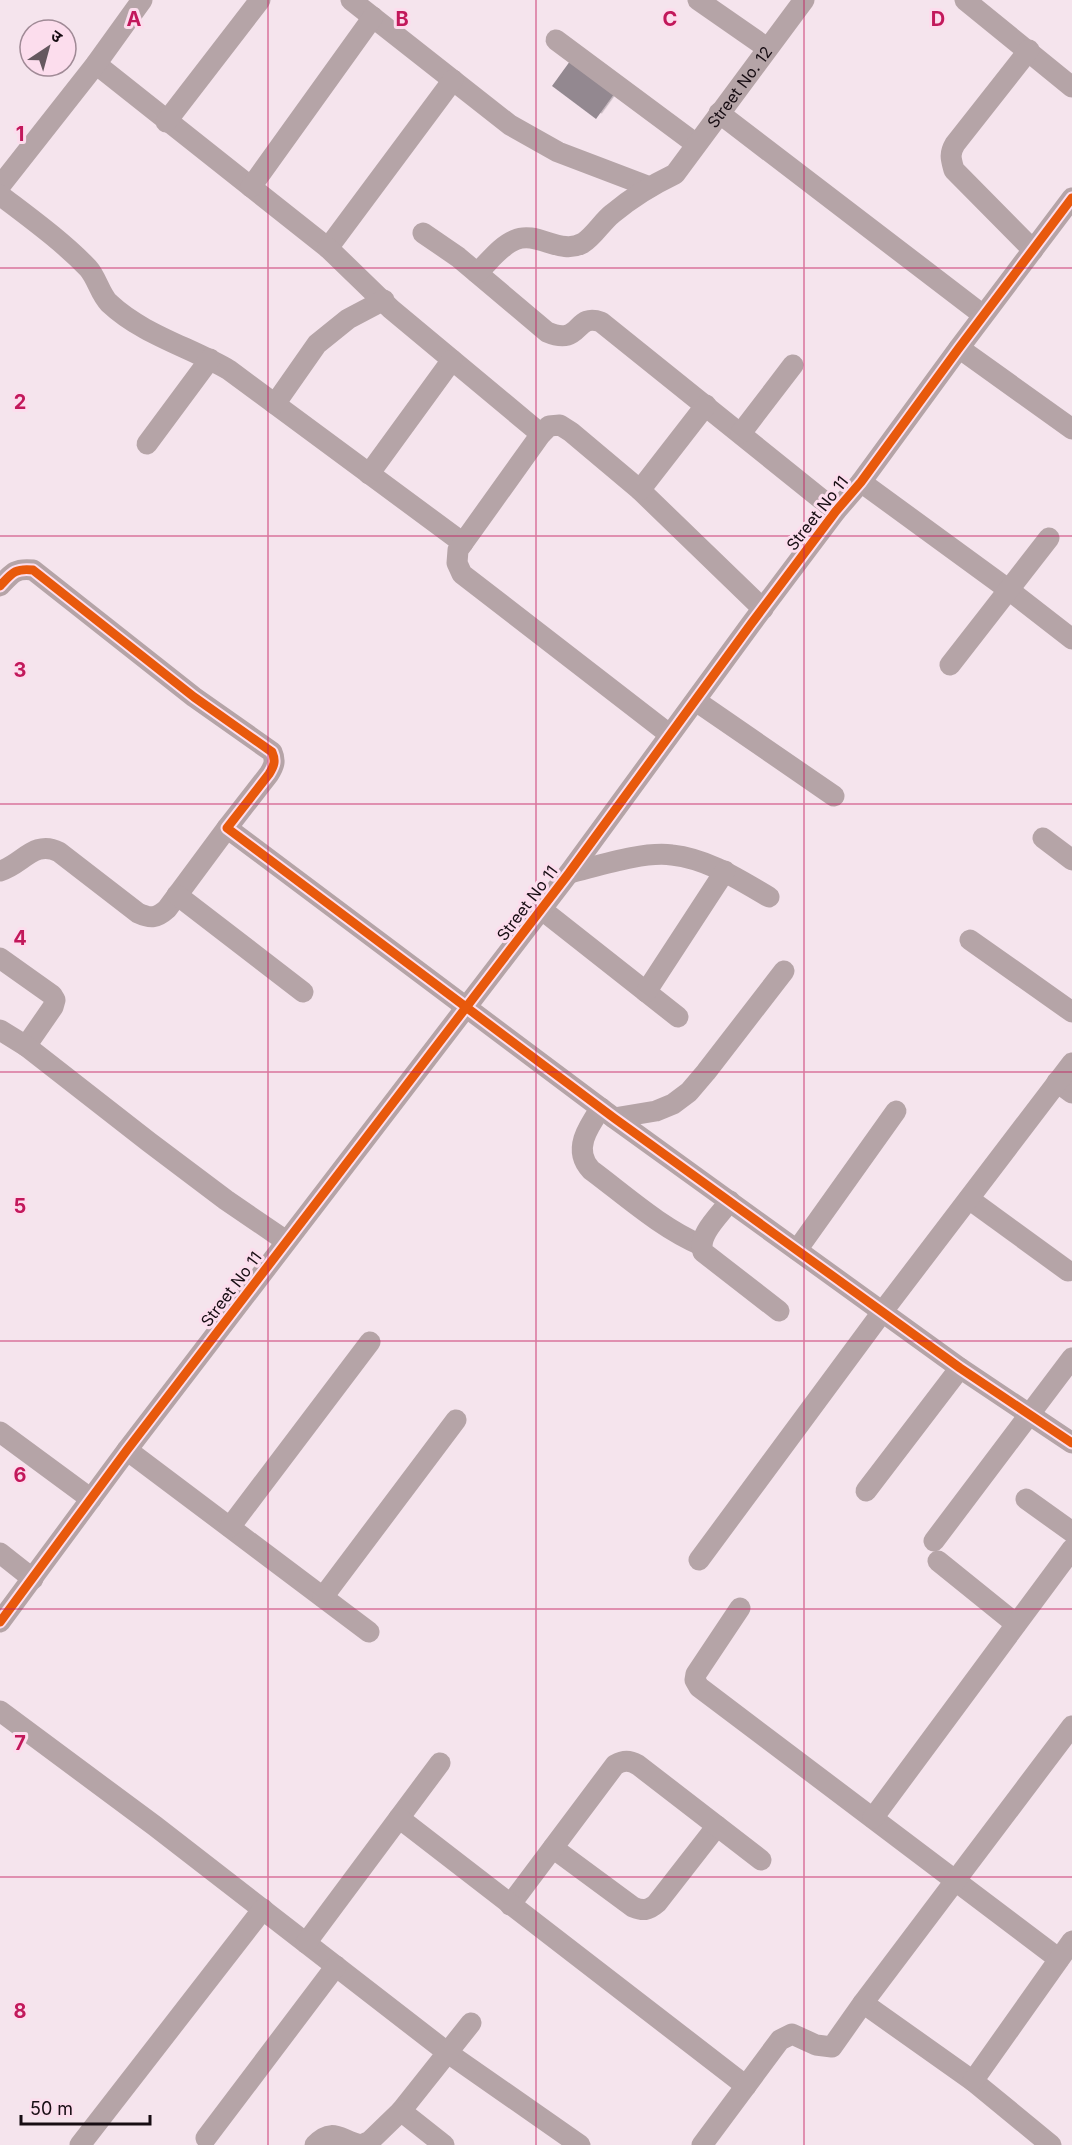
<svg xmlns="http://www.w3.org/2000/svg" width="1072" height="2145" font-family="Inter,'Noto Sans Devanagari',sans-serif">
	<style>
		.building { fill: #938890; filter: url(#shadow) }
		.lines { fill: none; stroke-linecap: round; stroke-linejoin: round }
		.minor { stroke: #b5a4a7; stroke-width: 21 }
		.cycleway-casing { stroke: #fcdded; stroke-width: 13 }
		.cycleway { stroke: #e8590c; stroke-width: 9 }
		.grid { fill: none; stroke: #c2185b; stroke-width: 1.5; stroke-opacity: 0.55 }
		.labels { text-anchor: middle; stroke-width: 6; stroke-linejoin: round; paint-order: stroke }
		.street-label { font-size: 16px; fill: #170d13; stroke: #fcdded }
		.grid-label { font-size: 20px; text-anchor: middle; font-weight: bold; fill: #c2185b; stroke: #fcdded; stroke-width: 6; stroke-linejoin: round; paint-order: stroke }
	</style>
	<defs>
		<filter id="shadow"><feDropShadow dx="5.5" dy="-5.5" stdDeviation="0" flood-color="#0004"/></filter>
	</defs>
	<rect width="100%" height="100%" fill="#f5e4ed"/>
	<path class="building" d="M573 57 617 90 596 119 552 86Z"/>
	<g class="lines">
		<g class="minor">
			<path d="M351 0 510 125 558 152 650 187"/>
			<path d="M698 0 767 48"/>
			<path d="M965 0 1072 87"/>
			<path d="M556 40 696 144"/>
			<path d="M1029 50 955 144C949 154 951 159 954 170L1033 250"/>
			<path d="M96 64 328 248 453 80"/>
			<path d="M719 113 983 315"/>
			<path d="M166 122 260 0"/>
			<path d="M0 186 96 64 142 0"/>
			<path d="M251 187 373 17"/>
			<path d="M0 195C30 218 62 241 88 268 97 278 100 294 109 303 143 335 190 347 229 370L463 543"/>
			<path d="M423 233 458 257 547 332C582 347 574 312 601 322L836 511"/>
			<path d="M328 248 391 309 541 434"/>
			<path id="s1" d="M477 273C489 262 500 246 515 240 537 230 560 256 583 243 594 236 602 222 612 214 631 198 652 185 675 174L804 0"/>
			<path d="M959 348 1072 429"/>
			<path d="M275 404 317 344 348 319 384 300"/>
			<path d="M741 433 793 365"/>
			<path d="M147 444 210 359"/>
			<path d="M369 474 452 360"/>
			<path d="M861 482 1009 590 1072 639"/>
			<path d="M640 490 763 609"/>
			<path d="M0 586C12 573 15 568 33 570L194 697 272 752C276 761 274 766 269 774L227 828 614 1118 960 1368 1072 1443"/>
			<path d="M950 665 1049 538"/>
			<path d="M696 701 834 796"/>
			<path d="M669 734 462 574 457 563 458 550 541 434 549 426 560 425 571 432 640 490 706 405"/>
			<path d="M1043 838 1072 860"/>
			<path d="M0 871C22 865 34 839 59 852L138 913C151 919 157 918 167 909L227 828"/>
			<path d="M569 873C598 866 643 851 672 855 708 859 738 879 769 897"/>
			<path d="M177 895 303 992"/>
			<path d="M541 909 678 1017"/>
			<path d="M970 940 1072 1012"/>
			<path d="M0 958 52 995 55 1000 53 1007 26 1046"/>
			<path d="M646 992 725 871"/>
			<path d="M0 1030 26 1046 149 1142 226 1200 286 1241"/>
			<path d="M1057 1082 1072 1093"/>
			<path d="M601 1108C588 1127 572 1150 591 1170 626 1196 661 1228 701 1245"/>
			<path d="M614 1118 656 1111 673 1104 689 1092 706 1072 784 971"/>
			<path d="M969 1199 1068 1271"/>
			<path d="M730 1201C720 1215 697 1235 703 1252L779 1311"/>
			<path d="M797 1250 896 1111"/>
			<path d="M0 1432 91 1499"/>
			<path d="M127 1450 369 1632"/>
			<path d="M866 1491 960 1368"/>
			<path d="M1026 1499 1072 1532"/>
			<path d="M230 1527 370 1342"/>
			<path d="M934 1541 1072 1358"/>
			<path d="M0 1553 33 1579"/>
			<path d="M699 1560 883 1311 1072 1063"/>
			<path d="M938 1561 1016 1624"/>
			<path d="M323 1597 456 1420"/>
			<path d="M740 1608 696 1674 695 1680 699 1687 1059 1959"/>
			<path d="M0 1622 127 1450 569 873 751 624 836 511 861 482 959 348 1072 198"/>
			<path d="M0 1711 155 1826 448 2053 580 2145"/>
			<path d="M399 1818 440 1763"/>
			<path d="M873 1818 1072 1549"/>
			<path d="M553 1848 633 1907C643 1911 648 1911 657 1903L717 1826"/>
			<path d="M510 1905 615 1765C624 1760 629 1760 638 1765L761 1860"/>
			<path d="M306 1943 399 1818 746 2086"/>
			<path d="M863 2003 973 2081 1051 2145"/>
			<path d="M973 2081 1072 1941"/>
			<path d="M401 2111 471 2023"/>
			<path d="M206 2138 336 1966"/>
			<path d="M80 2145 263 1909"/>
			<path d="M315 2145C333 2126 341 2141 361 2145L370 2141 401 2111 444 2145"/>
			<path d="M702 2145 780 2040 792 2034 816 2045 832 2047 863 2003 1072 1726"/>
		</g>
		<defs>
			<g id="cycleway">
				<path d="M0 586C12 573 15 568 33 570L194 697 272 752C276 761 274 766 269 774L227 828 614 1118 960 1368 1072 1443"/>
				<path d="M0 1622 127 1450 569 873 751 624 836 511 861 482 959 348 1072 198"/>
			</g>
		</defs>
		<use href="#cycleway" class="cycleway-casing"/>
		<use href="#cycleway" class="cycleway"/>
	</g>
	<path class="grid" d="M268 0V2145M536 0V2145M804 0V2145M0 268H1072M0 536H1072M0 804H1072M0 1072H1072M0 1341H1072M0 1609H1072M0 1877H1072"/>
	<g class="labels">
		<g class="street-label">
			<text dy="6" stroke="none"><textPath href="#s1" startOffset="345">Street No. 12</textPath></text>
			<text transform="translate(817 513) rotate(-52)" y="6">Street No 11</text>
			<text transform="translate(527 903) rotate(-53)" y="6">Street No 11</text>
			<text transform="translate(231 1289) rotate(-53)" y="6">Street No 11</text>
		</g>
	</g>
	<g class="grid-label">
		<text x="134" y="26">A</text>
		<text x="402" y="26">B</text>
		<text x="670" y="26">C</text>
		<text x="938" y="26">D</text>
		<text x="20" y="141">1</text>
		<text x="20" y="409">2</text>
		<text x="20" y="677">3</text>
		<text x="20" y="945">4</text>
		<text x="20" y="1213">5</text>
		<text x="20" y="1482">6</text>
		<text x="20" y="1750">7</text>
		<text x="20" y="2018">8</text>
	</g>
	<g transform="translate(48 48) rotate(36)"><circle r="28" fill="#fcdded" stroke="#a08a96" stroke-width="1.5"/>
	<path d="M0-4.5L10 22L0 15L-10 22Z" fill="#65585f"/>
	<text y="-9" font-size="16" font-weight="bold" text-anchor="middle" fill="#170d13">उ</text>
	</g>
	<path d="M21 2115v9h129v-9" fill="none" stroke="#170d13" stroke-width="3"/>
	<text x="30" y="2115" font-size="18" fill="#170d13" stroke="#fcdded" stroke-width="4.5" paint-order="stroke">50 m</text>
</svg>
